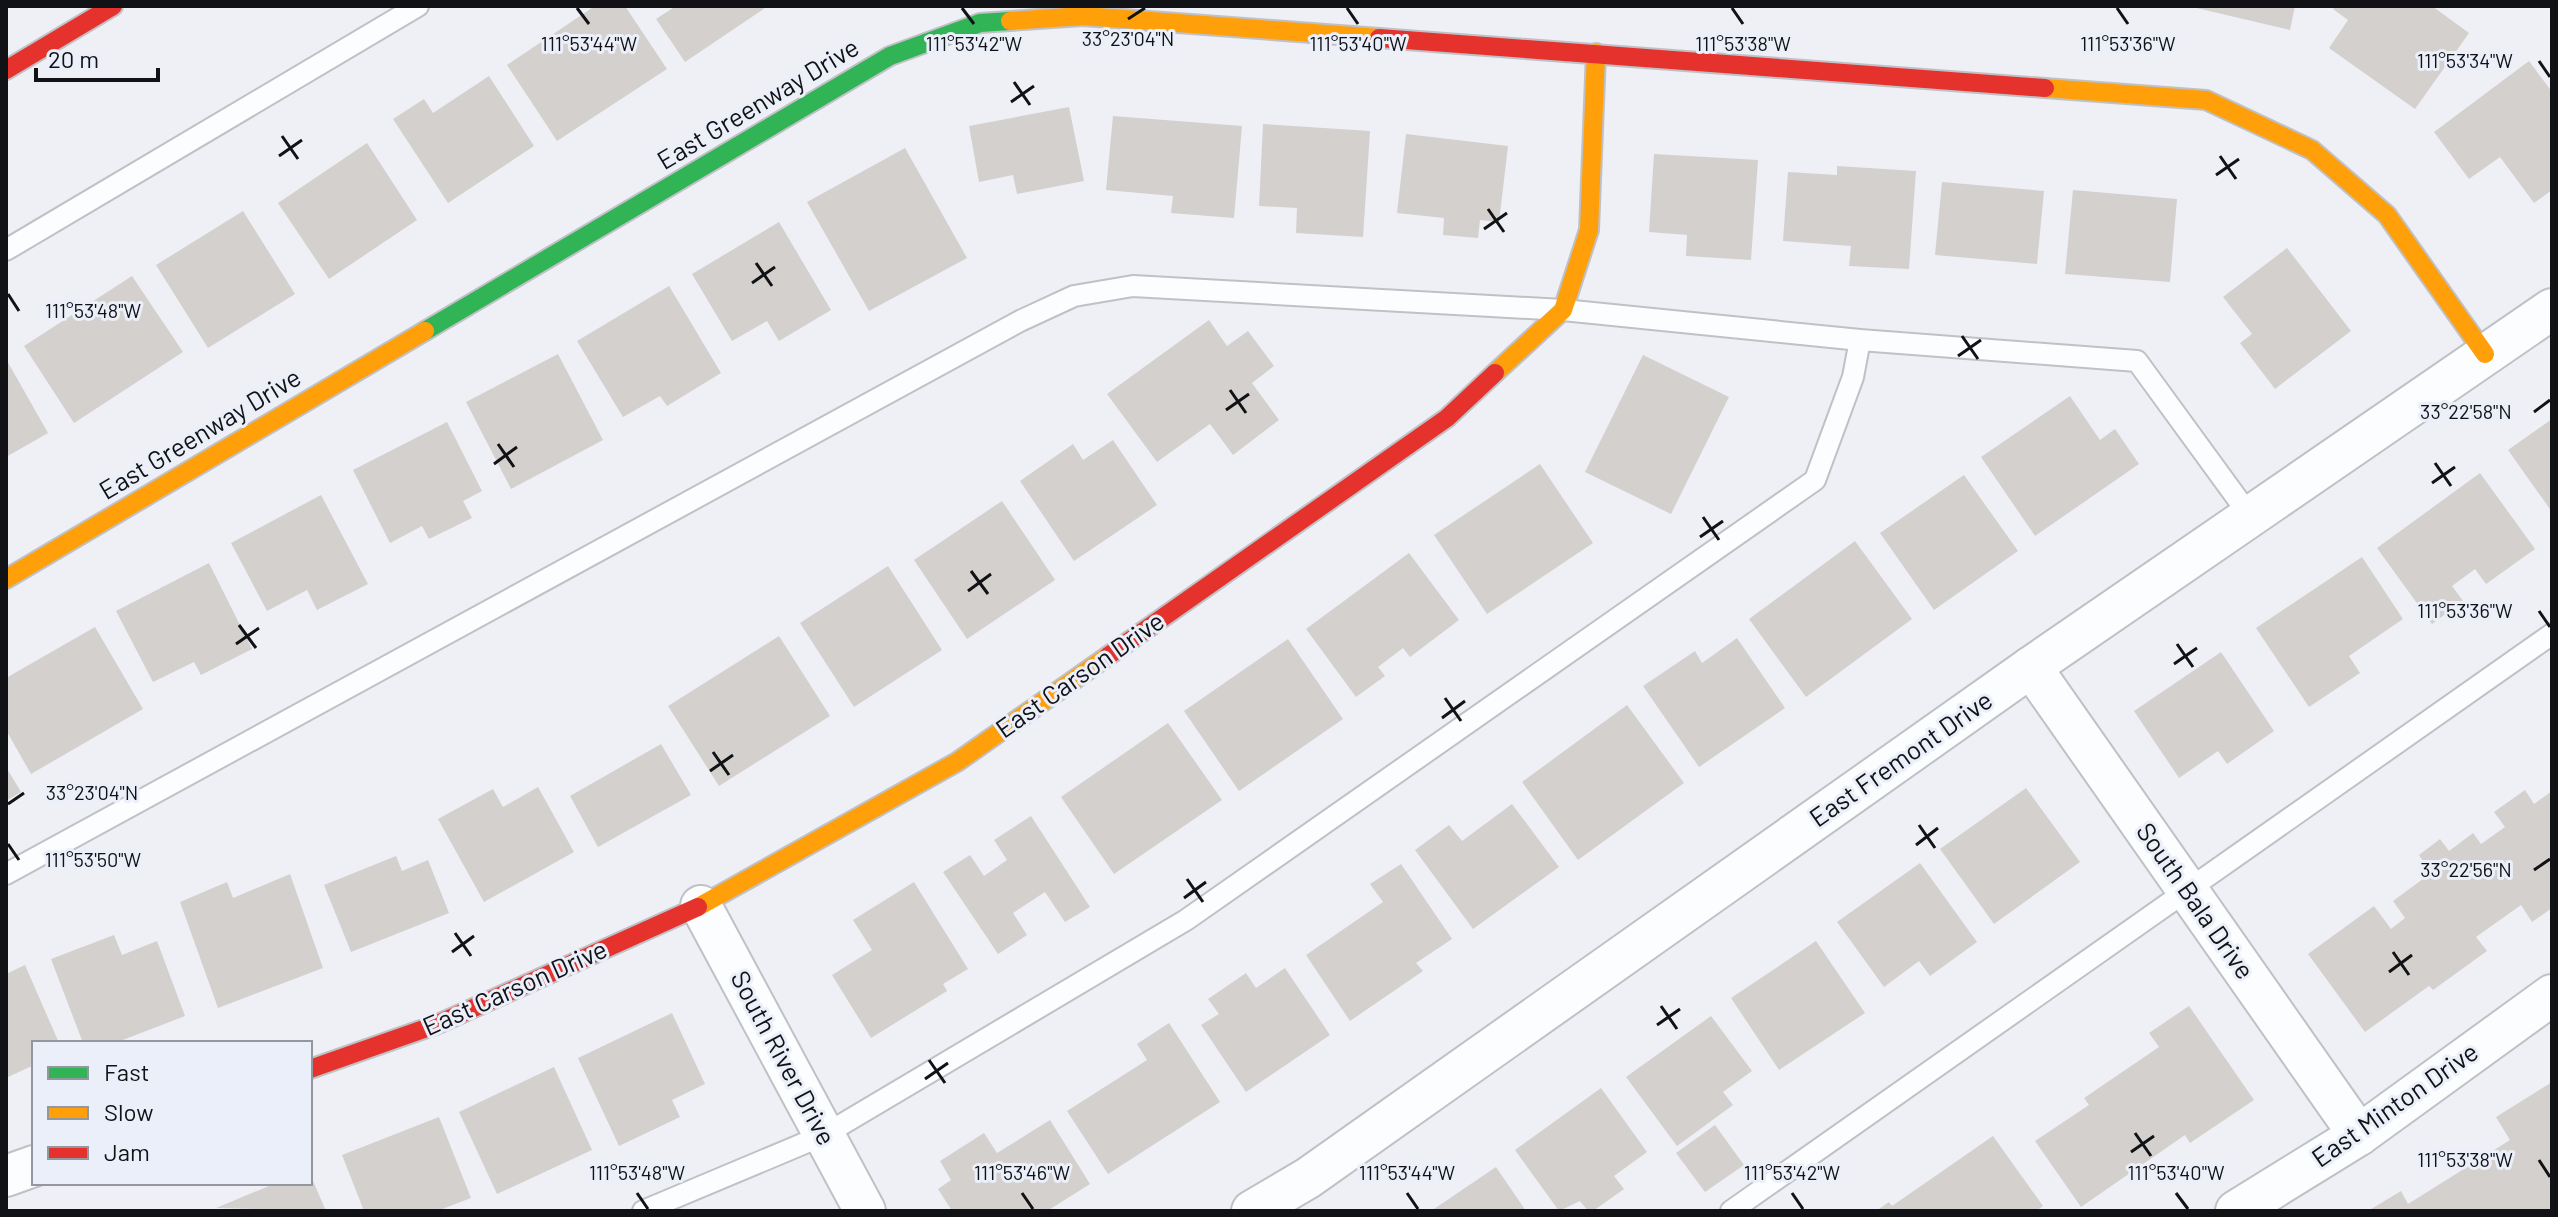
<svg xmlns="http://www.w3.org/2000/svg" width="2558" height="1217" font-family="Barlow,sans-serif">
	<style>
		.building { fill: #d4d0ce }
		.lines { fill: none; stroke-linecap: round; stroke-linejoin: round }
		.lane-casing { stroke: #bfc1c6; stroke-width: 24 }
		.street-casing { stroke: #bfc1c6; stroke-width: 44 }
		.fast-casing { stroke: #bfc1c6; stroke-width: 22 }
		.slow-casing { stroke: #bfc1c6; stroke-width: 22 }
		.jam-casing { stroke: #bfc1c6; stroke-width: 22 }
		.lane { stroke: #fcfdfe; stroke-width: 20 }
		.street { stroke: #fcfdfe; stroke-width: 40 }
		.fast { stroke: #30b455; stroke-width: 18 }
		.slow { stroke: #ff9f0a; stroke-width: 18 }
		.jam { stroke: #e5322d; stroke-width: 18 }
		.ticks { fill: none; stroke: #101215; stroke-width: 3 }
		.labels { text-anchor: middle; stroke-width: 6; stroke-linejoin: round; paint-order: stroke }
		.street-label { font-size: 26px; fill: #101215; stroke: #ebeff9 }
		.ticks-label { font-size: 20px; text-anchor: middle; fill: #101215; stroke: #ebeff9; stroke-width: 6; stroke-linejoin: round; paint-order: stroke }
	</style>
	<rect width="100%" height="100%" fill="#eef0f6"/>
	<g class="building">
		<path d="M595 6H625L667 69 557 141 507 65Z"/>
		<path d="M676 6H768L685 62 656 19Z"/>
		<path d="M2188 6H2295L2290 30Z"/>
		<path d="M2336 6H2432L2469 33 2415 109 2329 48 2348 20 2333 9Z"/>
		<path d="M2529 61 2552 92V190L2534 203 2500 157 2469 179 2434 132Z"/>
		<path d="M489 76 534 146 448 203 393 119 424 99 433 113Z"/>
		<path d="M1069 107 1084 181 1017 194 1013 175 979 182 969 126Z"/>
		<path d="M1113 116 1242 126 1234 218 1171 213 1173 196 1106 190Z"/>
		<path d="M1263 124 1370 131 1363 237 1296 233 1297 208 1259 206Z"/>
		<path d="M1406 134 1508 146 1499 222 1480 220 1478 238 1443 235 1444 218 1397 213Z"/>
		<path d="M367 143 417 220 329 279 278 203Z"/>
		<path d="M905 148 967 258 869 311 807 202Z"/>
		<path d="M1654 154 1758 160 1751 260 1686 256 1687 235 1649 232Z"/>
		<path d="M1837 166 1916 171 1909 269 1849 266 1851 246 1783 241 1788 172 1837 175Z"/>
		<path d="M1942 182 2044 191 2037 264 1935 255Z"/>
		<path d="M2073 190 2177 199 2170 282 2065 274Z"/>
		<path d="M243 211 295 294 208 348 156 265Z"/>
		<path d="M779 222 831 310 779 341 767 321 732 341 692 274Z"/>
		<path d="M2287 248 2351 331 2275 389 2240 343 2252 334 2223 297Z"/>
		<path d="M132 276 183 352 74 423 24 346Z"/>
		<path d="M669 286 721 373 667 406 660 396 623 417 577 341Z"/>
		<path d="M1209 320 1227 346 1248 331 1274 366 1252 383 1279 420 1233 455 1210 424 1157 462 1107 394Z"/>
		<path d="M558 354 603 440 511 489 466 402Z"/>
		<path d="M1643 355 1729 397 1671 514 1585 472Z"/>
		<path d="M6 359 48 433 6 457Z"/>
		<path d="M2070 396 2100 440 2115 429 2139 464 2035 536 1981 457Z"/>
		<path d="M2552 419V512L2508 450Z"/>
		<path d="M447 422 482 491 463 501 472 518 429 539 422 526 390 543 353 470Z"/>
		<path d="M1113 440 1157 505 1074 561 1020 481 1073 444 1083 460Z"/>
		<path d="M1540 464 1593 543 1487 614 1434 535Z"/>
		<path d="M2480 473 2535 549 2486 584 2475 569 2452 586 2463 601 2432 624 2377 548Z"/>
		<path d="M1964 475 2018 551 1934 610 1880 533Z"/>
		<path d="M321 495 368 584 317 610 307 590 267 611 231 543Z"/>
		<path d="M1002 501 1055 580 967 639 914 560Z"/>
		<path d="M1855 541 1912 619 1806 697 1749 619Z"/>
		<path d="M1409 553 1459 620 1410 657 1403 648 1378 667 1385 676 1356 697 1306 629Z"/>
		<path d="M2362 557 2403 619 2349 656 2360 673 2309 707 2256 628Z"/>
		<path d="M209 563 252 649 201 675 194 662 153 682 116 611Z"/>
		<path d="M888 566 942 650 854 707 800 623Z"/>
		<path d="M95 627 143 709 31 774 6 730V678Z"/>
		<path d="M779 636 830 716 719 786 668 706Z"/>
		<path d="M1737 638 1785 708 1699 767 1643 686 1695 651 1702 663Z"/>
		<path d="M1288 639 1343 719 1239 791 1184 711Z"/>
		<path d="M2221 652 2274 731 2227 764 2218 751 2179 778 2134 711Z"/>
		<path d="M1627 705 1684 783 1578 860 1522 782Z"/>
		<path d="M1168 723 1222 800 1114 874 1061 797Z"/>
		<path d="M661 744 691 795 598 847 570 796Z"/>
		<path d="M6 767 21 792 6 801Z"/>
		<path d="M538 787 574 852 484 902 438 819 493 789 503 807Z"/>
		<path d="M2026 788 2080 862 1994 924 1940 849Z"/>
		<path d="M2525 790 2534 804 2552 791V908L2532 922 2521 905 2476 937 2487 951 2433 990 2429 986 2365 1032 2308 954 2374 906 2391 929 2405 918 2393 901 2431 873 2419 855 2440 839 2449 851 2473 833 2481 844 2505 827 2494 812Z"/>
		<path d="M1512 804 1559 867 1473 929 1415 850 1449 825 1462 841Z"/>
		<path d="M1031 816 1090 907 1065 922 1045 892 1013 913 1027 935 998 954 943 872 970 855 984 876 1007 860 994 840Z"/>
		<path d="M396 856 402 871 428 860 449 913 351 952 324 885Z"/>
		<path d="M1920 863 1977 942 1930 976 1919 961 1884 987 1837 922Z"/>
		<path d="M1401 864 1452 939 1416 963 1423 971 1350 1021 1306 955 1383 902 1370 884Z"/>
		<path d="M290 874 323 968 218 1008 180 902 227 882 233 898Z"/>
		<path d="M914 882 968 969 943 984 947 991 871 1038 832 975 872 950 853 920Z"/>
		<path d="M114 935 122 955 157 941 185 1016 115 1043H83L51 959Z"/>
		<path d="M1816 941 1865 1013 1779 1070 1731 998Z"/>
		<path d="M25 965 59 1043H34V1065L6 1078V974Z"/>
		<path d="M1285 968 1330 1035 1246 1092 1201 1025 1219 1014 1208 999 1246 973 1256 988Z"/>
		<path d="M2189 1006 2254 1100 2190 1143 2185 1135 2081 1207 2035 1141 2089 1105 2084 1098 2159 1047 2149 1033Z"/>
		<path d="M672 1013 705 1084 672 1100 680 1117 619 1146 578 1058Z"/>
		<path d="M1711 1016 1752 1071 1723 1092 1733 1105 1677 1146 1626 1077Z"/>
		<path d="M1169 1023 1220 1102 1108 1174 1067 1111 1147 1060 1137 1044Z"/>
		<path d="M554 1067 592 1150 497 1194 459 1112Z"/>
		<path d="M2552 1082V1211H2368L2401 1191 2408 1204 2510 1140 2496 1117Z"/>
		<path d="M1601 1088 1647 1152 1614 1176 1624 1189 1593 1211H1588L1580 1201 1559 1211 1515 1150Z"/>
		<path d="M439 1117 471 1198 437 1211H364L342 1155Z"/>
		<path d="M1050 1120 1090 1184 1047 1211H952L938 1189 951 1180 940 1161 984 1133 997 1153Z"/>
		<path d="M1715 1125 1744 1165 1705 1192 1676 1153Z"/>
		<path d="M1993 1136 2043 1206 2036 1211H1876L1889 1202 1892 1206Z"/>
		<path d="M1496 1167 1526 1211H1431Z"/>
		<path d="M310 1174 326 1211 216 1208 276 1183H310Z"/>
	</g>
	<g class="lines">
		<defs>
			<g id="lane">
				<path d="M6 250 418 6"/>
				<path d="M6 874 1020 321 1074 296 1133 286 1563 310 1860 340 2137 361 2250 516"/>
				<path d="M643 1211 824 1135 1186 920 1815 480 1853 377 1860 340"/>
				<path d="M1731 1211 2552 634"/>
			</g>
			<g id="street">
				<path d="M2031 667 2359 1135"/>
				<path d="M701 906 865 1211"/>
				<path d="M6 1176 34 1166"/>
				<path d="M1252 1211 1308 1178 2031 667 2552 309"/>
				<path d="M2236 1211 2359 1135 2552 995"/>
			</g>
			<path id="fast" d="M425 331 890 56 980 23 1010 21"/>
			<g id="slow">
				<path d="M1010 21 1083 16 1379 38"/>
				<path d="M2045 88 2206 100 2312 150 2387 215 2485 354"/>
				<path d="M1495 373 1563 310 1589 230 1596 53"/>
				<path d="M6 579 425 331"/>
				<path d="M698 907 957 762 1108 656"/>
			</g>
			<g id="jam">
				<path d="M1379 38 2045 88"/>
				<path d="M6 70 113 6"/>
				<path d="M1108 656 1447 418 1495 373"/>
				<path d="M310 1069 438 1024 698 907"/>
			</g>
		</defs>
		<use href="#lane" class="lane-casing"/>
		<use href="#street" class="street-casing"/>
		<use href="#fast" class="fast-casing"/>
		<use href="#slow" class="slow-casing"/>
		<use href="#jam" class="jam-casing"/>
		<use href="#lane" class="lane"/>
		<use href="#street" class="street"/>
		<use href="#fast" class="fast"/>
		<use href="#slow" class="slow"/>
		<use href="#jam" class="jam"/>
	</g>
	<path class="ticks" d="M577 8 589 24M962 8 974 24M1347 8 1358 24M1732 8 1743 24M2117 8 2128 24M1128 19 1145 8M2539 61 2550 77M1014 82 1030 105M1011 102 1034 86M282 136 298 159M279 156 302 140M2220 156 2236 179M2216 175 2239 159M1488 209 1504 232M1484 229 1507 213M756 263 772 286M752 283 775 267M8 294 19 311M1962 336 1978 359M1958 356 1981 340M1230 390 1246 413M1226 410 1249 394M2534 412 2550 400M498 444 514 467M2435 463 2451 486M494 464 517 447M2432 483 2455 467M1703 517 1719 540M1700 537 1723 521M971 571 988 594M968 591 991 574M2539 611 2550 627M239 625 256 648M236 644 259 628M2177 644 2193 667M2174 664 2197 648M1445 698 1461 721M1442 718 1465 701M713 752 729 775M710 771 733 755M8 804 24 793M1919 825 1935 848M8 844 19 860M1916 845 1938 828M2534 870 2550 859M1187 879 1203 902M1184 898 1206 882M455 933 471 956M452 952 474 936M2393 952 2409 975M2389 972 2412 955M1661 1006 1677 1029M1657 1025 1680 1009M929 1060 945 1083M925 1079 948 1063M2135 1133 2151 1156M2131 1152 2154 1136M2539 1160 2550 1177M637 1193 648 1209M1022 1193 1033 1209M1407 1193 1418 1209M1792 1193 1803 1209M2176 1193 2188 1209"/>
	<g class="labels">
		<g class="street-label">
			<text transform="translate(758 104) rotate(-31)" y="9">East Greenway Drive</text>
			<text transform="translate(200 434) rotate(-31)" y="9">East Greenway Drive</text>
			<text transform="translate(1080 675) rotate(-35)" y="9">East Carson Drive</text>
			<text transform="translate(1901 759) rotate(-35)" y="9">East Fremont Drive</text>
			<text transform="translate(2195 901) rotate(55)" y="9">South Bala Drive</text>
			<text transform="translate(515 988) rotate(-24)" y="9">East Carson Drive</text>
			<text transform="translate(783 1058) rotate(62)" y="9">South River Drive</text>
			<text transform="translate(2395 1105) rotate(-35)" y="9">East Minton Drive</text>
		</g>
	</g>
	<g class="ticks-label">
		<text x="1128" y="46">33°23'04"N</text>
		<text x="589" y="51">111°53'44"W</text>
		<text x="974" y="51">111°53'42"W</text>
		<text x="1358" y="51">111°53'40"W</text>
		<text x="1743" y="51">111°53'38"W</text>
		<text x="2128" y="51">111°53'36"W</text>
		<text x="2465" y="68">111°53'34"W</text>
		<text x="93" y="318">111°53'48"W</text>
		<text x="2466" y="419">33°22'58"N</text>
		<text x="2465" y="618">111°53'36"W</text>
		<text x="92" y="800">33°23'04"N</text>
		<text x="93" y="867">111°53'50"W</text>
		<text x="2466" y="877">33°22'56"N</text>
		<text x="2465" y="1167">111°53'38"W</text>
		<text x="637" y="1180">111°53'48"W</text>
		<text x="1022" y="1180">111°53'46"W</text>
		<text x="1407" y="1180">111°53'44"W</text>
		<text x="1792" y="1180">111°53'42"W</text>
		<text x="2176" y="1180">111°53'40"W</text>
	</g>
	<rect width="2558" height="1217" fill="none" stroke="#101215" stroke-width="16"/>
	<rect x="32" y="1041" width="280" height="144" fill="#ebeff9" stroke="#93979e" stroke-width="2"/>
	<rect x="48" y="1067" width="40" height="12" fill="#30b455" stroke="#93979e" stroke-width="2"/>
	<text x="104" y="1081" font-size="24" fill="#101215">Fast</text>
	<rect x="48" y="1107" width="40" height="12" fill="#ff9f0a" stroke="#93979e" stroke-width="2"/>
	<text x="104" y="1121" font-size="24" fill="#101215">Slow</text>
	<rect x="48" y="1147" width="40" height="12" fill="#e5322d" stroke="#93979e" stroke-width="2"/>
	<text x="104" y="1161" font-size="24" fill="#101215">Jam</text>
	<path d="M36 68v12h122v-12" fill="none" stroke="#101215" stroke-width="4"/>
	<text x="48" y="68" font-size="24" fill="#101215" stroke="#ebeff9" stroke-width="6" paint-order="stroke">20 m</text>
</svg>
